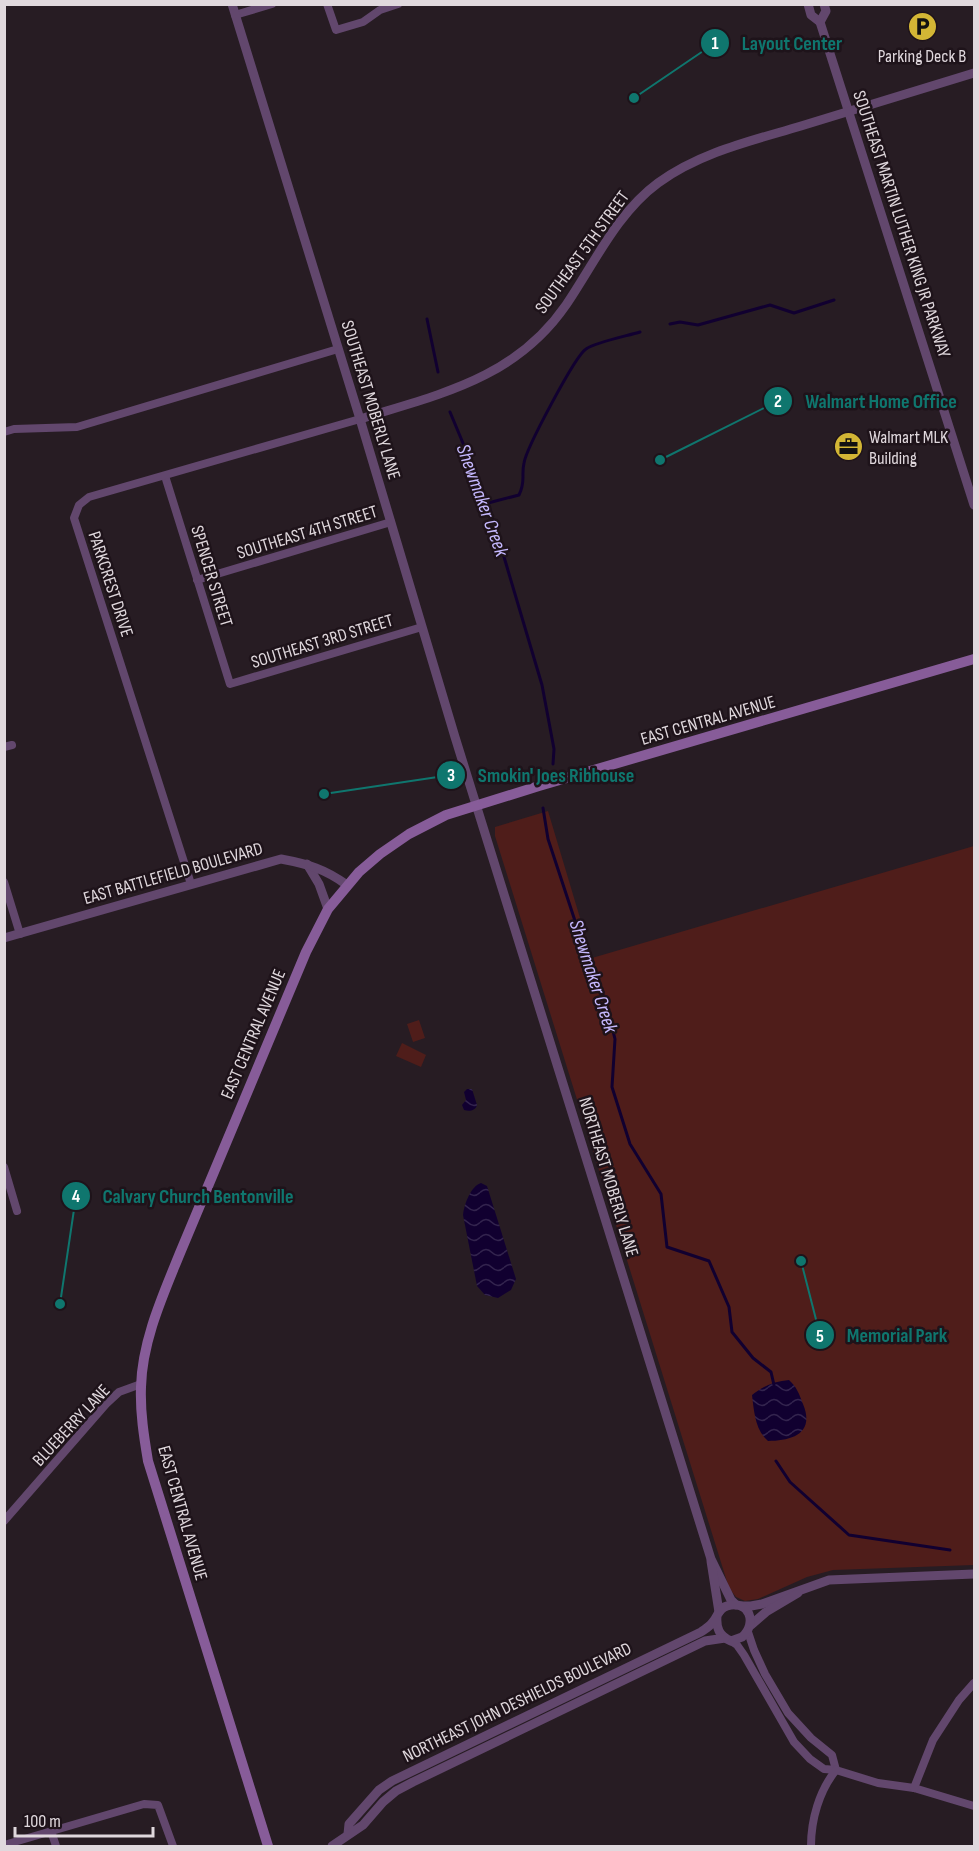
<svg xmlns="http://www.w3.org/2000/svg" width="979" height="1851" font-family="'Sofia Sans Condensed',sans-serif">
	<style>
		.green { fill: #4f1d1a }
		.water { fill: url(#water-waves) }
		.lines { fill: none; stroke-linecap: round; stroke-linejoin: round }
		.stream { stroke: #110030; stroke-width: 3 }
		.minor { stroke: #62476d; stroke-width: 8 }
		.tertiary { stroke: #62476d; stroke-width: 9 }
		.secondary { stroke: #875c99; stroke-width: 10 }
		.labels { text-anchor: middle; stroke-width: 5; stroke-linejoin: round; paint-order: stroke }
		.poi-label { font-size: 18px; fill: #e0d8dd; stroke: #1e131a }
		.street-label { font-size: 18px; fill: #e0d8dd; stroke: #1e131a }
		.water-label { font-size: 20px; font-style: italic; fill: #c5b8fe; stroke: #1e131a }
		.leader { fill: none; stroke: #0f766e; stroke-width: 2 }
		.callout-dot { fill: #0f766e; stroke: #1e131a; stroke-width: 2 }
		.mark-label { font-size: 18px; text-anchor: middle; font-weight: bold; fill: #fff }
		.callout-label { font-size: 20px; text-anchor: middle; font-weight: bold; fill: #0f766e; stroke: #1e131a; stroke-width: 5; stroke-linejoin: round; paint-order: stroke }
	</style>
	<defs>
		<pattern id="water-waves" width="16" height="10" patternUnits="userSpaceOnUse" patternTransform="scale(1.5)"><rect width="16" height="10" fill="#110030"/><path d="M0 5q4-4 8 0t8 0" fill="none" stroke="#33244e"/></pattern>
	</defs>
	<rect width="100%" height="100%" fill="#271c23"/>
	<g class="green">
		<path d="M548 811 592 958 974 846V1565L833 1570 807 1577 758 1599 745 1601 736 1597 729 1588 495 836V827Z"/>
		<path d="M419 1020 425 1038 413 1042 407 1024Z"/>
		<path d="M402 1043 426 1055 421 1067 396 1056Z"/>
	</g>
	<g class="water">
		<path d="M467 1089H472L477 1105C476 1110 470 1112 464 1110L462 1105 466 1100 464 1092Z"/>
		<path d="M481 1183 487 1186 516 1279 511 1290 498 1298 485 1295 477 1286 463 1215C464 1204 471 1186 481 1183Z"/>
		<path d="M789 1380C797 1387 799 1394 803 1404 815 1433 793 1441 768 1441 755 1430 754 1411 752 1395 763 1386 775 1381 789 1380Z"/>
	</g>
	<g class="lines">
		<g class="stream">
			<path d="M427 319 438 372"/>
			<path d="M670 324 680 322 698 325 770 305 794 313 834 300"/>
			<path d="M450 412 488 503 542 685 554 749 553 764"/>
			<path d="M488 503 519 495C526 481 521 476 524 463 526 449 575 356 586 349 596 342 627 336 640 332"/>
			<path d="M543 808 548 839 578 930 606 1003 615 1039 612 1087 630 1144 661 1194 667 1247 709 1261 729 1307 732 1332 753 1358 771 1372 774 1385"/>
			<path d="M776 1461 790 1482 849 1535 950 1550"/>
		</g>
		<g class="minor">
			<path d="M327 4 336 30 363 22 380 10 398 4"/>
			<path d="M235 15 272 4"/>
			<path d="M4 432 14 429 77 427 338 349"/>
			<path d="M165 476 230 684 422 627"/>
			<path d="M197 580 391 522"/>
			<path d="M4 747 12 745"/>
			<path d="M4 882 20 934"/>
			<path d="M191 884 74 518 79 505 89 497 360 419"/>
			<path d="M4 1167 17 1211"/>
			<path d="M4 1521 106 1404 119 1392 141 1384"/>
			<path d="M748 1632 754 1650 765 1674 788 1713 811 1738 832 1755 836 1770"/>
			<path d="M731 1641 737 1645 744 1655 794 1742 810 1759 824 1769 836 1770 878 1783 914 1788 974 1806"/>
			<path d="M914 1788 933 1740 959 1700 974 1683"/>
			<path d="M51 1831 56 1846"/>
			<path d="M4 1845 144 1804 158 1805 173 1846"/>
			<path d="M811 1846C811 1820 819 1791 836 1770"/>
		</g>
		<g class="tertiary">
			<path d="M232 4 360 419 455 737 711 1559 731 1600 736 1605"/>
			<path d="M808 4 811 15 820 22 974 505"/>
			<path d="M820 22 826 11 824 4"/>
			<path d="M360 419C440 394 515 379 566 305 594 264 617 213 658 183 701 152 751 141 801 126 859 108 917 91 974 73"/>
			<path d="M307 864 319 884 328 909"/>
			<path d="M4 938 281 859C308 864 325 869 347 885"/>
			<path d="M711 1561 719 1612"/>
			<path d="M741 1606H751L762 1604 829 1580 974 1574"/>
			<path d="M751 1625 766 1612 798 1593"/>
			<path d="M348 1834 349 1824 379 1790 392 1781 701 1632C705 1629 709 1627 712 1623 718 1617 718 1608 727 1606 749 1599 758 1623 742 1637L731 1641C719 1636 716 1628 717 1616"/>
			<path d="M332 1846 363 1825 383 1802 396 1791 413 1782 705 1641 725 1638"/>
		</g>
		<path class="secondary" d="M268 1846 148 1461C144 1437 140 1412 141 1387 142 1341 163 1295 180 1253L306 952 328 909 359 872 380 854 409 834 446 815 539 786 974 659"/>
	</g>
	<defs>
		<symbol id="parking-disc" viewBox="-11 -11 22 22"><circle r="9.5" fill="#d3b635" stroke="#1e131a"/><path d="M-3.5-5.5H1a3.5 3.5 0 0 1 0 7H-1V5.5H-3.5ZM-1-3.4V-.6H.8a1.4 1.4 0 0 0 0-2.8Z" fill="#111"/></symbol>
		<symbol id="office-disc" viewBox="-11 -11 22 22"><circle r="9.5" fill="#d3b635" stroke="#1e131a"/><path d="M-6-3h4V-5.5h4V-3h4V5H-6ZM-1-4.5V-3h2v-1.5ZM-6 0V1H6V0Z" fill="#111"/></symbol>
	</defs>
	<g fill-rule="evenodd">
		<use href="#parking-disc" x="906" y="10" width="33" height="33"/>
		<use href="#office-disc" x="832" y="430" width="33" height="33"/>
	</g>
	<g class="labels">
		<g class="poi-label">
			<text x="922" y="62">Parking Deck B</text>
			<text x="869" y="443" text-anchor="start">Walmart MLK<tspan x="869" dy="21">Building</tspan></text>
		</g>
		<g class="street-label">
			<text transform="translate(902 224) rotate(72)" y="6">SOUTHEAST MARTIN LUTHER KING JR PARKWAY</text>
			<text transform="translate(582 252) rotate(-54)" y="6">SOUTHEAST 5TH STREET</text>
			<text transform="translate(371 400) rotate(73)" y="6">SOUTHEAST MOBERLY LANE</text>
			<text transform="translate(307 532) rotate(-17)" y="6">SOUTHEAST 4TH STREET</text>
			<text transform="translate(212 576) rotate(73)" y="6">SPENCER STREET</text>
			<text transform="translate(111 584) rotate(72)" y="6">PARKCREST DRIVE</text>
			<text transform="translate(322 641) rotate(-17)" y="6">SOUTHEAST 3RD STREET</text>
			<text transform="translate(708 720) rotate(-16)" y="6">EAST CENTRAL AVENUE</text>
			<text transform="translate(173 873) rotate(-16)" y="6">EAST BATTLEFIELD BOULEVARD</text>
			<text transform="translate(253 1034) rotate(-67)" y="6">EAST CENTRAL AVENUE</text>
			<text transform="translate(609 1177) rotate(73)" y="6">NORTHEAST MOBERLY LANE</text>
			<text transform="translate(71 1425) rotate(-47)" y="6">BLUEBERRY LANE</text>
			<text transform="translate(183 1513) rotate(74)" y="6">EAST CENTRAL AVENUE</text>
			<text transform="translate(517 1702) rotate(-26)" y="6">NORTHEAST JOHN DESHIELDS BOULEVARD</text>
		</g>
		<g class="water-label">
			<text transform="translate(483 500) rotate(70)" y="7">Shewmaker Creek</text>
			<text transform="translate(594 976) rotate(72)" y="7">Shewmaker Creek</text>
		</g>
	</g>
	<path class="leader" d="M634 98L715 43M660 460L778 401M324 794L451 775M60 1304L76 1196M801 1261L820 1335"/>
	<g class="callout-dot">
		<circle cx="634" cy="98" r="6"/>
		<circle cx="660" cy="460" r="6"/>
		<circle cx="324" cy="794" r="6"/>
		<circle cx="60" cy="1304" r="6"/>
		<circle cx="801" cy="1261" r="6"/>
		<circle cx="715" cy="43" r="15"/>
		<circle cx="778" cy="401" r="15"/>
		<circle cx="451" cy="775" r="15"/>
		<circle cx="76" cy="1196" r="15"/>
		<circle cx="820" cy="1335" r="15"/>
	</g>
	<g class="mark-label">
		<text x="715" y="49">1</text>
		<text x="778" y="407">2</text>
		<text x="451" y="781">3</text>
		<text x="76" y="1202">4</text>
		<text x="820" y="1342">5</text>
	</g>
	<g class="callout-label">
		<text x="792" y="50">Layout Center</text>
		<text x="881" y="408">Walmart Home Office</text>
		<text x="556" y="782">Smokin' Joes Ribhouse</text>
		<text x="198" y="1203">Calvary Church Bentonville</text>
		<text x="897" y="1342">Memorial Park</text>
	</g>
	<rect width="979" height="1851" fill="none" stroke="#e0d8dd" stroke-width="12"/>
	<path d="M15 1827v9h138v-9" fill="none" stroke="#e0d8dd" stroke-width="3"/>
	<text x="24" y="1827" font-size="18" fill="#e0d8dd" stroke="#1e131a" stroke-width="4.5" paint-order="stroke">100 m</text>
</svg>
